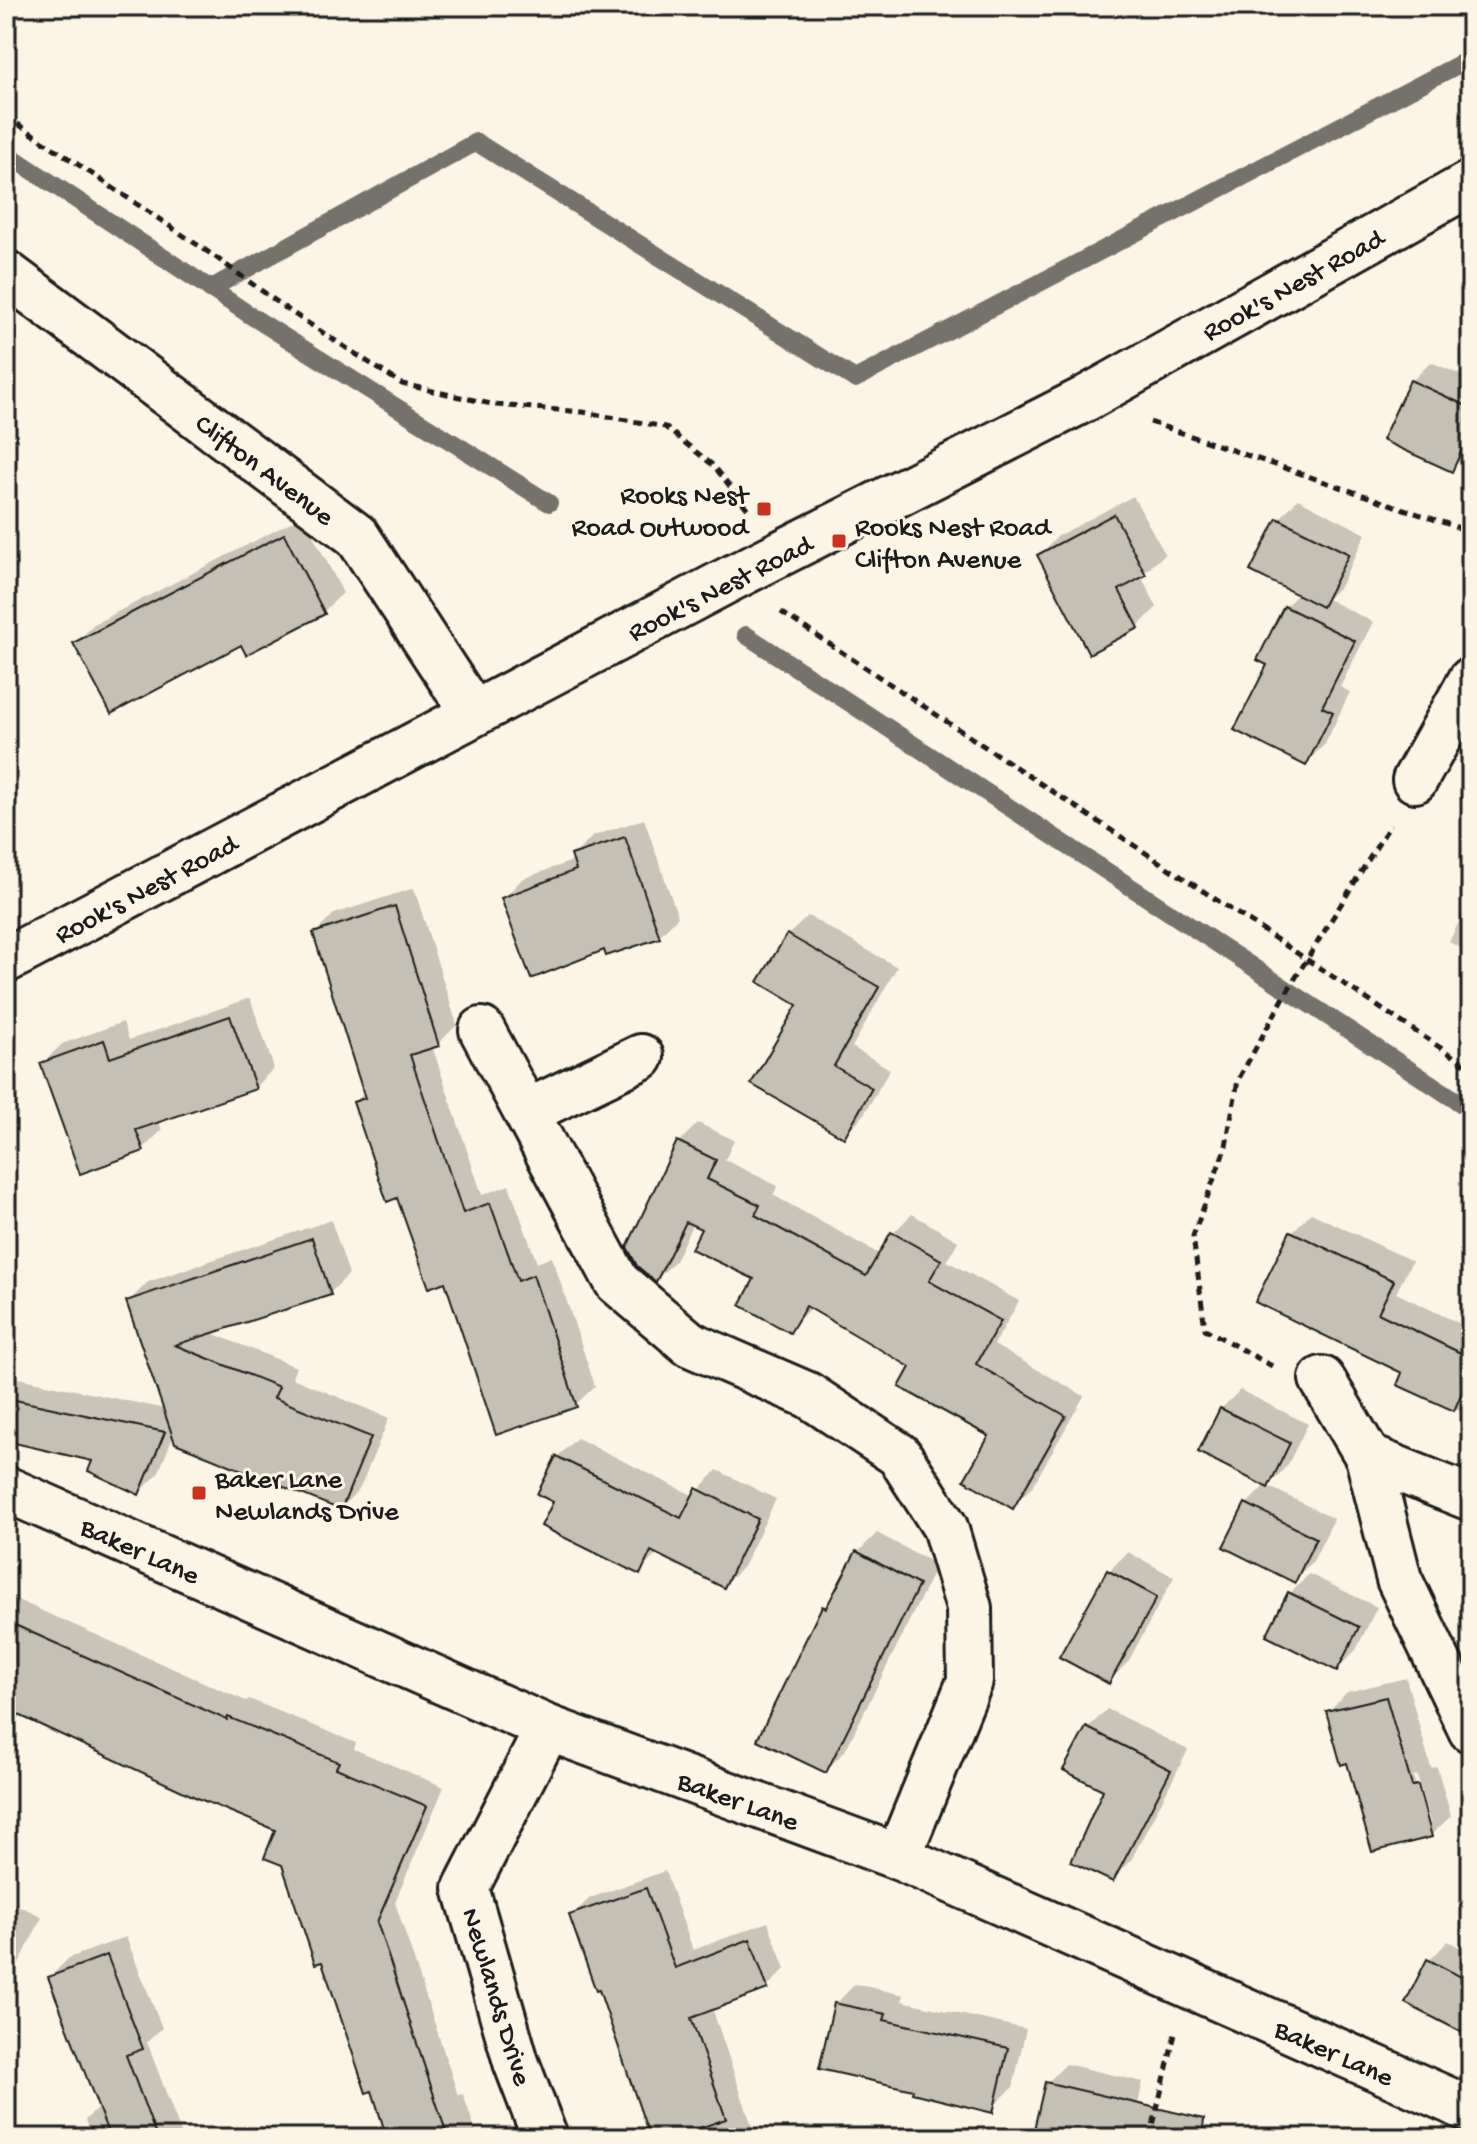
<svg xmlns="http://www.w3.org/2000/svg" width="1477" height="2144" font-family="'Gochi Hand',sans-serif">
	<style>
		.shadow { fill: #0003; fill-rule: evenodd }
		.lines { fill: none; stroke-linecap: round; stroke-linejoin: round }
		.stream { stroke: #75726c; stroke-width: 18 }
		.building { fill: #c4c0b3; stroke: #1c1c1c; stroke-width: 2 }
		.minor-casing { stroke: #1c1c1c; stroke-width: 50 }
		.path { stroke: #1c1c1c; stroke-width: 5; stroke-dasharray: 8 6; stroke-linecap: butt }
		.minor { stroke: #fcf5e5; stroke-width: 44 }
		.poi-dot { fill: #c8321e; stroke: #fcf5e5; stroke-width: 3 }
		.labels { text-anchor: middle; stroke-width: 6; stroke-linejoin: round; paint-order: stroke }
		.street-label { font-size: 28px; fill: #1c1c1c; stroke: #fcf5e5 }
		.poi-label { font-size: 28px; fill: #1c1c1c; stroke: #fcf5e5; text-anchor: start }
	</style>
	<rect width="100%" height="100%" fill="#fcf5e5"/>
	<filter id="ink" filterUnits="userSpaceOnUse"><feTurbulence type="fractalNoise" baseFrequency=".0125" numOctaves="2"/><feDisplacementMap in="SourceGraphic" scale="16" xChannelSelector="R" yChannelSelector="G"/><feConvolveMatrix kernelMatrix="1 2 1 2 8 2 1 2 1" color-interpolation-filters="sRGB"/></filter>
	<g filter="url(#ink)">
		<g class="shadow">
			<path d="M1471 359V449L1451 470 1384 439 1412 381 1431 362 1463 376Z"/>
			<path d="M1133 496 1165 554 1141 576 1157 607 1138 626 1039 556 1058 536Z"/>
			<path d="M1298 499 1366 534 1341 585 1327 599 1373 622 1340 687 1350 692 1325 744 1306 763 1270 664 1285 607 1299 593 1253 570 1279 519Z"/>
			<path d="M303 516 343 593 323 612 242 642 75 644 94 624Z"/>
			<path d="M644 819 678 917 659 936 605 948 503 899 522 879 575 860 573 856 593 836Z"/>
			<path d="M414 888 457 1025 438 1044 432 1046 482 1195 509 1185 537 1263 552 1257 595 1386 575 1405 446 1280 398 1196 355 1102 365 1092 315 933 334 914Z"/>
			<path d="M1471 898V953L1449 942Z"/>
			<path d="M808 916 897 967 852 1047 890 1069 863 1116 844 1135 800 1004 788 935Z"/>
			<path d="M250 998 274 1068 255 1087 158 1120 162 1130 143 1149 43 1063 62 1044 123 1022 129 1040Z"/>
			<path d="M698 1123 734 1140 725 1160 778 1186 773 1195 881 1255 893 1233 912 1214 958 1241 947 1261 1019 1301 994 1345 1084 1396 1032 1487 1012 1506 992 1436 913 1366 811 1307 790 1330 757 1278 704 1228 693 1223 675 1261 656 1280 679 1142Z"/>
			<path d="M1311 1213 1412 1261 1396 1293 1471 1329V1416L1400 1384 1405 1372 1292 1232Z"/>
			<path d="M331 1220 349 1274 330 1293 209 1332 296 1367 292 1378 389 1418 360 1488 341 1508 174 1434 158 1474 139 1493 95 1459 6 1439 8 1376 166 1409 129 1301 148 1282Z"/>
			<path d="M1240 1390 1308 1424 1287 1466 1268 1486 1334 1519 1313 1561 1294 1580 1247 1504 1266 1484 1221 1409Z"/>
			<path d="M577 1438 694 1496 717 1470 776 1499 743 1567 723 1586 658 1553 639 1572 555 1501 557 1457Z"/>
			<path d="M877 1533 937 1565 845 1751 826 1770 823 1607 834 1596 858 1552Z"/>
			<path d="M1128 1552 1174 1577 1128 1662 1108 1682 1062 1656 1109 1571Z"/>
			<path d="M1309 1574 1377 1607 1356 1650 1337 1669 1290 1594Z"/>
			<path d="M6 1595 246 1701 249 1699 356 1743 354 1749 444 1787 395 1902 458 2095 463 2094 478 2138H390L278 1829 8 1708 6 1710Z"/>
			<path d="M1406 1678 1431 1768 1437 1767 1451 1816 1431 1835 1348 1761 1328 1712 1347 1692ZM1417 1775 1431 1825H1427L1413 1776Z"/>
			<path d="M1107 1709 1188 1750 1131 1860 1112 1879 1106 1789 1088 1728Z"/>
			<path d="M665 1871 693 1950 768 1922 785 1969 767 1987 712 2008 756 2138H652L600 1987 571 1916 590 1898Z"/>
			<path d="M6 1899 42 1917 19 1964 6 1977Z"/>
			<path d="M1471 1928V2035L1429 1961 1448 1941 1461 1948Z"/>
			<path d="M126 1937 162 2028 147 2042 183 2138H92L85 2120 100 2106 50 1977 69 1958Z"/>
			<path d="M855 1984 904 1995 902 2001 1026 2029 1013 2087 994 2106 836 2004Z"/>
			<path d="M1066 2064 1143 2082 1130 2138H1034L1047 2083Z"/>
		</g>
		<g class="lines">
			<g class="stream">
				<path d="M6 153 256 319 549 503"/>
				<path d="M210 289 476 142 855 379 1471 58"/>
				<path d="M746 635 1471 1110"/>
			</g>
		</g>
		<g class="building">
			<path d="M1410 380 1471 408V430L1452 472 1382 440Z"/>
			<path d="M1114 514 1146 575 1119 590 1139 628 1089 654 1037 555Z"/>
			<path d="M1277 518 1349 554 1322 607 1250 571Z"/>
			<path d="M284 534 325 614 246 655 241 645 111 714 73 643Z"/>
			<path d="M1284 606 1355 641 1322 707 1333 712 1306 766 1234 730 1267 665 1257 660Z"/>
			<path d="M625 837 660 938 606 956 604 950 531 979 501 898 576 870 571 855Z"/>
			<path d="M395 906 439 1046 410 1055 463 1213 490 1203 518 1281 533 1275 577 1407 496 1435 445 1282 429 1288 397 1198 387 1202 353 1102 365 1098 313 933Z"/>
			<path d="M787 934 879 987 834 1066 872 1088 844 1138 751 1084 797 1005 758 982Z"/>
			<path d="M230 1016 256 1089 136 1130 144 1151 80 1174 40 1063 104 1040 110 1058Z"/>
			<path d="M677 1141 716 1160 707 1179 760 1205 755 1215 866 1276 891 1232 941 1260 929 1281 1001 1321 976 1364 1066 1416 1013 1509 964 1480 989 1436 899 1387 910 1367 806 1306 790 1333 740 1305 754 1279 691 1249 701 1229 686 1222 656 1282 637 1266 627 1247Z"/>
			<path d="M1290 1231 1394 1281 1378 1313 1471 1358V1371L1454 1411 1397 1385 1402 1373 1255 1302Z"/>
			<path d="M312 1238 331 1295 175 1345 279 1387 274 1398 371 1437 341 1510 175 1443 126 1301Z"/>
			<path d="M6 1398 165 1432 139 1495 88 1471 92 1461 6 1441Z"/>
			<path d="M1220 1408 1290 1443 1268 1488 1198 1452Z"/>
			<path d="M556 1456 681 1518 696 1488 758 1519 724 1588 651 1551 640 1575 541 1526 553 1502 537 1494Z"/>
			<path d="M1245 1503 1316 1538 1295 1583 1223 1547Z"/>
			<path d="M856 1551 919 1585 826 1773 757 1740 822 1606 826 1608Z"/>
			<path d="M1107 1570 1157 1597 1109 1684 1059 1657Z"/>
			<path d="M1288 1592 1359 1627 1337 1671 1266 1636Z"/>
			<path d="M6 1621 227 1720 228 1717 339 1762 336 1768 427 1806 377 1922 448 2138H387L372 2091 366 2093 322 1962 315 1964 282 1865 264 1858 275 1830 195 1797 6 1709Z"/>
			<path d="M1386 1697 1412 1786 1418 1785 1432 1837 1372 1852 1347 1763 1341 1765 1326 1711Z"/>
			<path d="M1086 1727 1171 1770 1113 1882 1071 1862 1103 1790 1063 1770Z"/>
			<path d="M646 1888 675 1968 750 1939 768 1989 691 2018 726 2119 671 2138H650L599 1990 596 1991 569 1915Z"/>
			<path d="M107 1955 143 2049 126 2055 157 2138H110L48 1977Z"/>
			<path d="M1427 1959 1471 1982V2037L1405 2003Z"/>
			<path d="M834 2003 886 2014 884 2020 1008 2048 993 2113 912 2093 913 2090 819 2069Z"/>
			<path d="M1045 2082 1204 2119 1202 2138H1032Z"/>
		</g>
		<g class="lines">
			<defs>
				<g id="minor">
					<path d="M6 273 357 536 473 713"/>
					<path d="M1415 780 1471 680"/>
					<path d="M6 960 730 579 1085 399 1471 183"/>
					<path d="M482 1030 617 1282 690 1344 808 1395 899 1455 945 1527 969 1608 970 1681 898 1857"/>
					<path d="M527 1112 641 1057"/>
					<path d="M1322 1379 1368 1457 1399 1579 1471 1730"/>
					<path d="M1368 1457 1471 1498"/>
					<path d="M6 1489 548 1728 898 1857 1471 2110"/>
					<path d="M545 2138 516 2062 466 1888 548 1728"/>
				</g>
			</defs>
			<use href="#minor" class="minor-casing"/>
			<g class="path">
				<path d="M6 116 214 256 291 312 402 384 496 405 583 412 665 427 714 466 750 512"/>
				<path d="M1150 422 1471 532"/>
				<path d="M781 612 1471 1068"/>
				<path d="M1272 1366 1205 1329 1193 1236 1226 1146 1238 1080 1288 990 1390 825"/>
				<path d="M1150 2138 1175 2034"/>
			</g>
			<use href="#minor" class="minor"/>
		</g>
	</g>
	<g class="poi-dot">
		<rect x="756" y="501" width="16" height="16" rx="4"/>
		<rect x="831" y="533" width="16" height="16" rx="4"/>
		<rect x="191" y="1485" width="16" height="16" rx="4"/>
	</g>
	<g class="labels">
		<g class="street-label">
			<text transform="translate(1292 283) rotate(-29)" y="10">Rook's Nest Road</text>
			<text transform="translate(266 468) rotate(37)" y="10">Clifton Avenue</text>
			<text transform="translate(719 586) rotate(-27)" y="10">Rook's Nest Road</text>
			<text transform="translate(145 887) rotate(-28)" y="10">Rook's Nest Road</text>
			<text transform="translate(141 1549) rotate(24)" y="10">Baker Lane</text>
			<text transform="translate(739 1799) rotate(20)" y="10">Baker Lane</text>
			<text transform="translate(499 1996) rotate(73)" y="10">Newlands Drive</text>
			<text transform="translate(1335 2051) rotate(24)" y="10">Baker Lane</text>
		</g>
		<g class="poi-label">
			<text x="748" y="503" text-anchor="end">Rooks Nest<tspan x="748" dy="32">Road Outwood</tspan></text>
			<text x="855" y="535">Rooks Nest Road<tspan x="855" dy="32">Clifton Avenue</tspan></text>
			<text x="215" y="1487">Baker Lane<tspan x="215" dy="32">Newlands Drive</tspan></text>
		</g>
	</g>
	<rect width="1477" height="2144" fill="none" stroke="#fcf5e5" stroke-width="32"/>
	<rect x="16" y="16" width="1445" height="2112" fill="none" stroke="#1c1c1c" stroke-width="3" filter="url(#ink)"/>
</svg>
